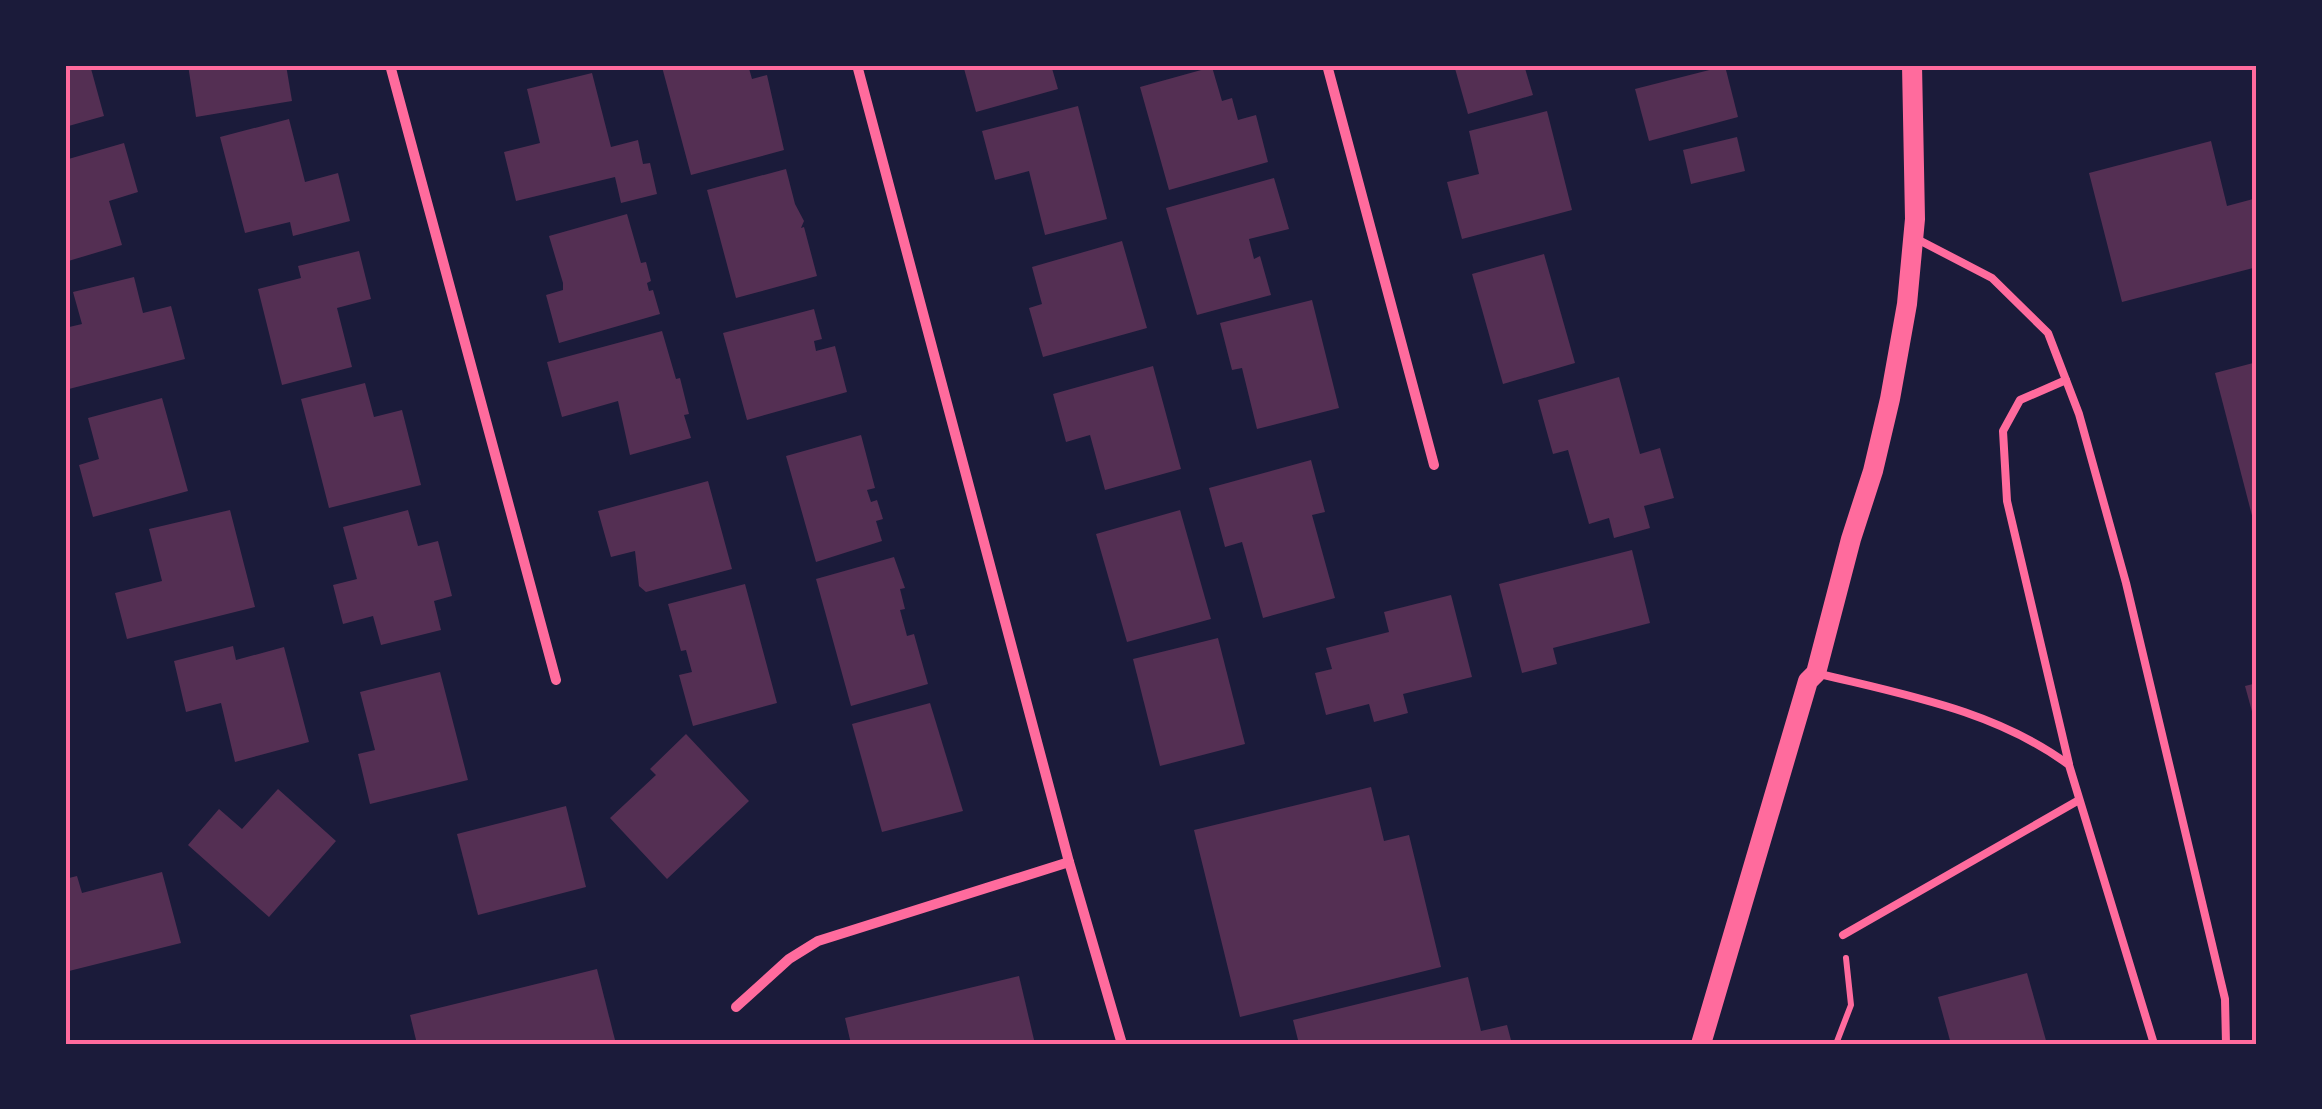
<svg xmlns="http://www.w3.org/2000/svg" width="2322" height="1109" font-family="Overpass,sans-serif">
	<style>
		.building { fill: #542f53 }
		.lines { fill: none; stroke-linecap: round; stroke-linejoin: round }
		.path { stroke: #ff6b9d; stroke-width: 6 }
		.service { stroke: #ff6b9d; stroke-width: 8 }
		.minor { stroke: #ff6b9d; stroke-width: 10 }
		.secondary { stroke: #ff6b9d; stroke-width: 20 }
		.neatline { fill: none; stroke: #ff6b9d; stroke-width: 4 }
	</style>
	<rect width="100%" height="100%" fill="#1b1b3a"/>
	<g class="building">
		<path d="M65 65H90L104 116 65 127Z"/>
		<path d="M188 65H286L292 101 196 117Z"/>
		<path d="M668 65H748L752 79 767 75 784 150 691 175 662 67Z"/>
		<path d="M963 65H1051L1058 89 976 112Z"/>
		<path d="M1454 65H1524L1533 95 1468 114Z"/>
		<path d="M1725 66 1738 117 1649 141 1635 89Z"/>
		<path d="M1212 67 1222 101 1232 98 1238 120 1256 115 1268 162 1169 190 1140 87Z"/>
		<path d="M592 73 611 147 638 140 643 164 650 163 657 194 621 203 615 177 516 201 504 152 540 143 527 89Z"/>
		<path d="M1078 106 1107 219 1045 235 1029 171 995 180 982 131Z"/>
		<path d="M1547 111 1572 210 1462 239 1447 182 1479 174 1469 131Z"/>
		<path d="M289 119 305 182 338 173 350 221 293 236 290 222 245 233 220 137Z"/>
		<path d="M1737 137 1745 171 1691 184 1683 150Z"/>
		<path d="M2211 141 2227 206 2257 198V267L2122 302 2089 173Z"/>
		<path d="M124 143 138 192 109 201 122 245 65 262V160Z"/>
		<path d="M786 169 795 204 804 221 801 228 804 227 817 276 736 298 707 190Z"/>
		<path d="M1274 178 1289 229 1249 239 1254 259 1260 256 1271 295 1197 315 1166 208Z"/>
		<path d="M627 214 641 263 646 262 651 281 647 283 649 291 653 290 660 314 559 343 546 295 563 290V283L549 236Z"/>
		<path d="M1122 241 1147 328 1043 357 1029 308 1042 304 1032 267Z"/>
		<path d="M359 251 371 299 337 308 352 367 282 385 258 289 301 278 298 266Z"/>
		<path d="M1544 254 1575 363 1503 384 1472 274Z"/>
		<path d="M134 277 143 313 171 306 185 359 65 390V328L82 324 73 292Z"/>
		<path d="M1312 300 1339 408 1257 429 1242 368 1232 370 1220 323Z"/>
		<path d="M814 309 822 339 814 341 816 351 835 346 847 392 747 420 723 333Z"/>
		<path d="M662 331 676 379 680 378 689 414 684 415 691 438 630 455 618 401 562 417 547 362Z"/>
		<path d="M2257 362V531H2256L2215 373Z"/>
		<path d="M1153 366 1181 469 1105 490 1090 435 1066 442 1053 394Z"/>
		<path d="M1619 377 1640 454 1660 448 1674 498 1644 506 1650 528 1614 538 1609 518 1589 524 1568 450 1553 454 1538 400Z"/>
		<path d="M365 383 374 417 402 410 421 485 329 508 301 399Z"/>
		<path d="M162 398 188 491 93 517 79 465 99 459 88 418Z"/>
		<path d="M861 435 875 488 867 490 871 502 877 500 883 519 876 521 882 541 816 562 786 456Z"/>
		<path d="M1311 460 1325 512 1312 515 1335 598 1263 618 1242 542 1225 547 1209 488Z"/>
		<path d="M708 481 732 569 646 592 639 586 635 551 611 557 598 511Z"/>
		<path d="M230 510 255 607 127 639 115 593 162 581 149 529Z"/>
		<path d="M408 510 418 546 438 541 452 596 434 601 441 630 381 645 373 616 343 624 333 585 357 579 343 527Z"/>
		<path d="M1180 510 1211 619 1127 642 1096 534Z"/>
		<path d="M1632 550 1650 623 1553 648 1557 664 1522 673 1499 584Z"/>
		<path d="M894 557 905 588 900 589 905 609 900 610 907 636 914 634 928 684 851 706 816 579Z"/>
		<path d="M745 584 777 703 693 726 679 675 692 672 686 650 681 651 668 604Z"/>
		<path d="M1451 595 1472 677 1403 694 1408 713 1374 722 1369 704 1326 715 1315 673 1332 669 1326 648 1389 632 1384 612Z"/>
		<path d="M1218 638 1245 744 1160 766 1133 659Z"/>
		<path d="M233 646 236 660 284 647 309 742 235 762 221 703 186 712 174 661Z"/>
		<path d="M440 672 468 780 370 804 358 754 375 750 360 692Z"/>
		<path d="M2257 683V726H2256L2245 686Z"/>
		<path d="M930 703 963 811 882 832 852 724Z"/>
		<path d="M686 734 749 801 667 879 610 818 656 775 650 769Z"/>
		<path d="M1371 787 1384 841 1409 835 1441 967 1240 1017 1194 830Z"/>
		<path d="M278 789 336 841 269 917 188 845 219 809 242 829Z"/>
		<path d="M566 806 586 887 478 915 457 834Z"/>
		<path d="M162 872 181 943 65 972V879L77 876 82 893Z"/>
		<path d="M597 969 616 1044H417L410 1015Z"/>
		<path d="M2027 973 2047 1044H1951L1938 997Z"/>
		<path d="M1019 976 1035 1044H851L845 1018Z"/>
		<path d="M1468 977 1481 1031 1507 1025 1512 1044H1299L1293 1020Z"/>
	</g>
	<g class="lines">
		<path class="path" d="M1836 1044 1851 1005 1846 958"/>
		<g class="service">
			<path d="M1915 238 1992 278 2048 333 2079 414 2126 583 2225 999 2226 1044"/>
			<path d="M2066 380 2020 400 2003 431 2007 501 2069 764"/>
			<path d="M1820 674C1906 695 1996 711 2069 765L2154 1044"/>
			<path d="M1843 935 2079 800"/>
		</g>
		<g class="minor">
			<path d="M390 65 556 680"/>
			<path d="M857 65 1069 862 1122 1044"/>
			<path d="M1327 65 1434 465"/>
			<path d="M736 1007 789 959 818 941 1069 862"/>
		</g>
		<path class="secondary" d="M1701 1044 1808 681 1816 673 1851 539 1873 471 1890 399 1907 304 1915 219 1912 65"/>
	</g>
	<rect width="2322" height="1109" fill="none" stroke="#1b1b3a" stroke-width="135"/>
	<rect x="68" y="68" width="2186" height="974" class="neatline"/>
</svg>
